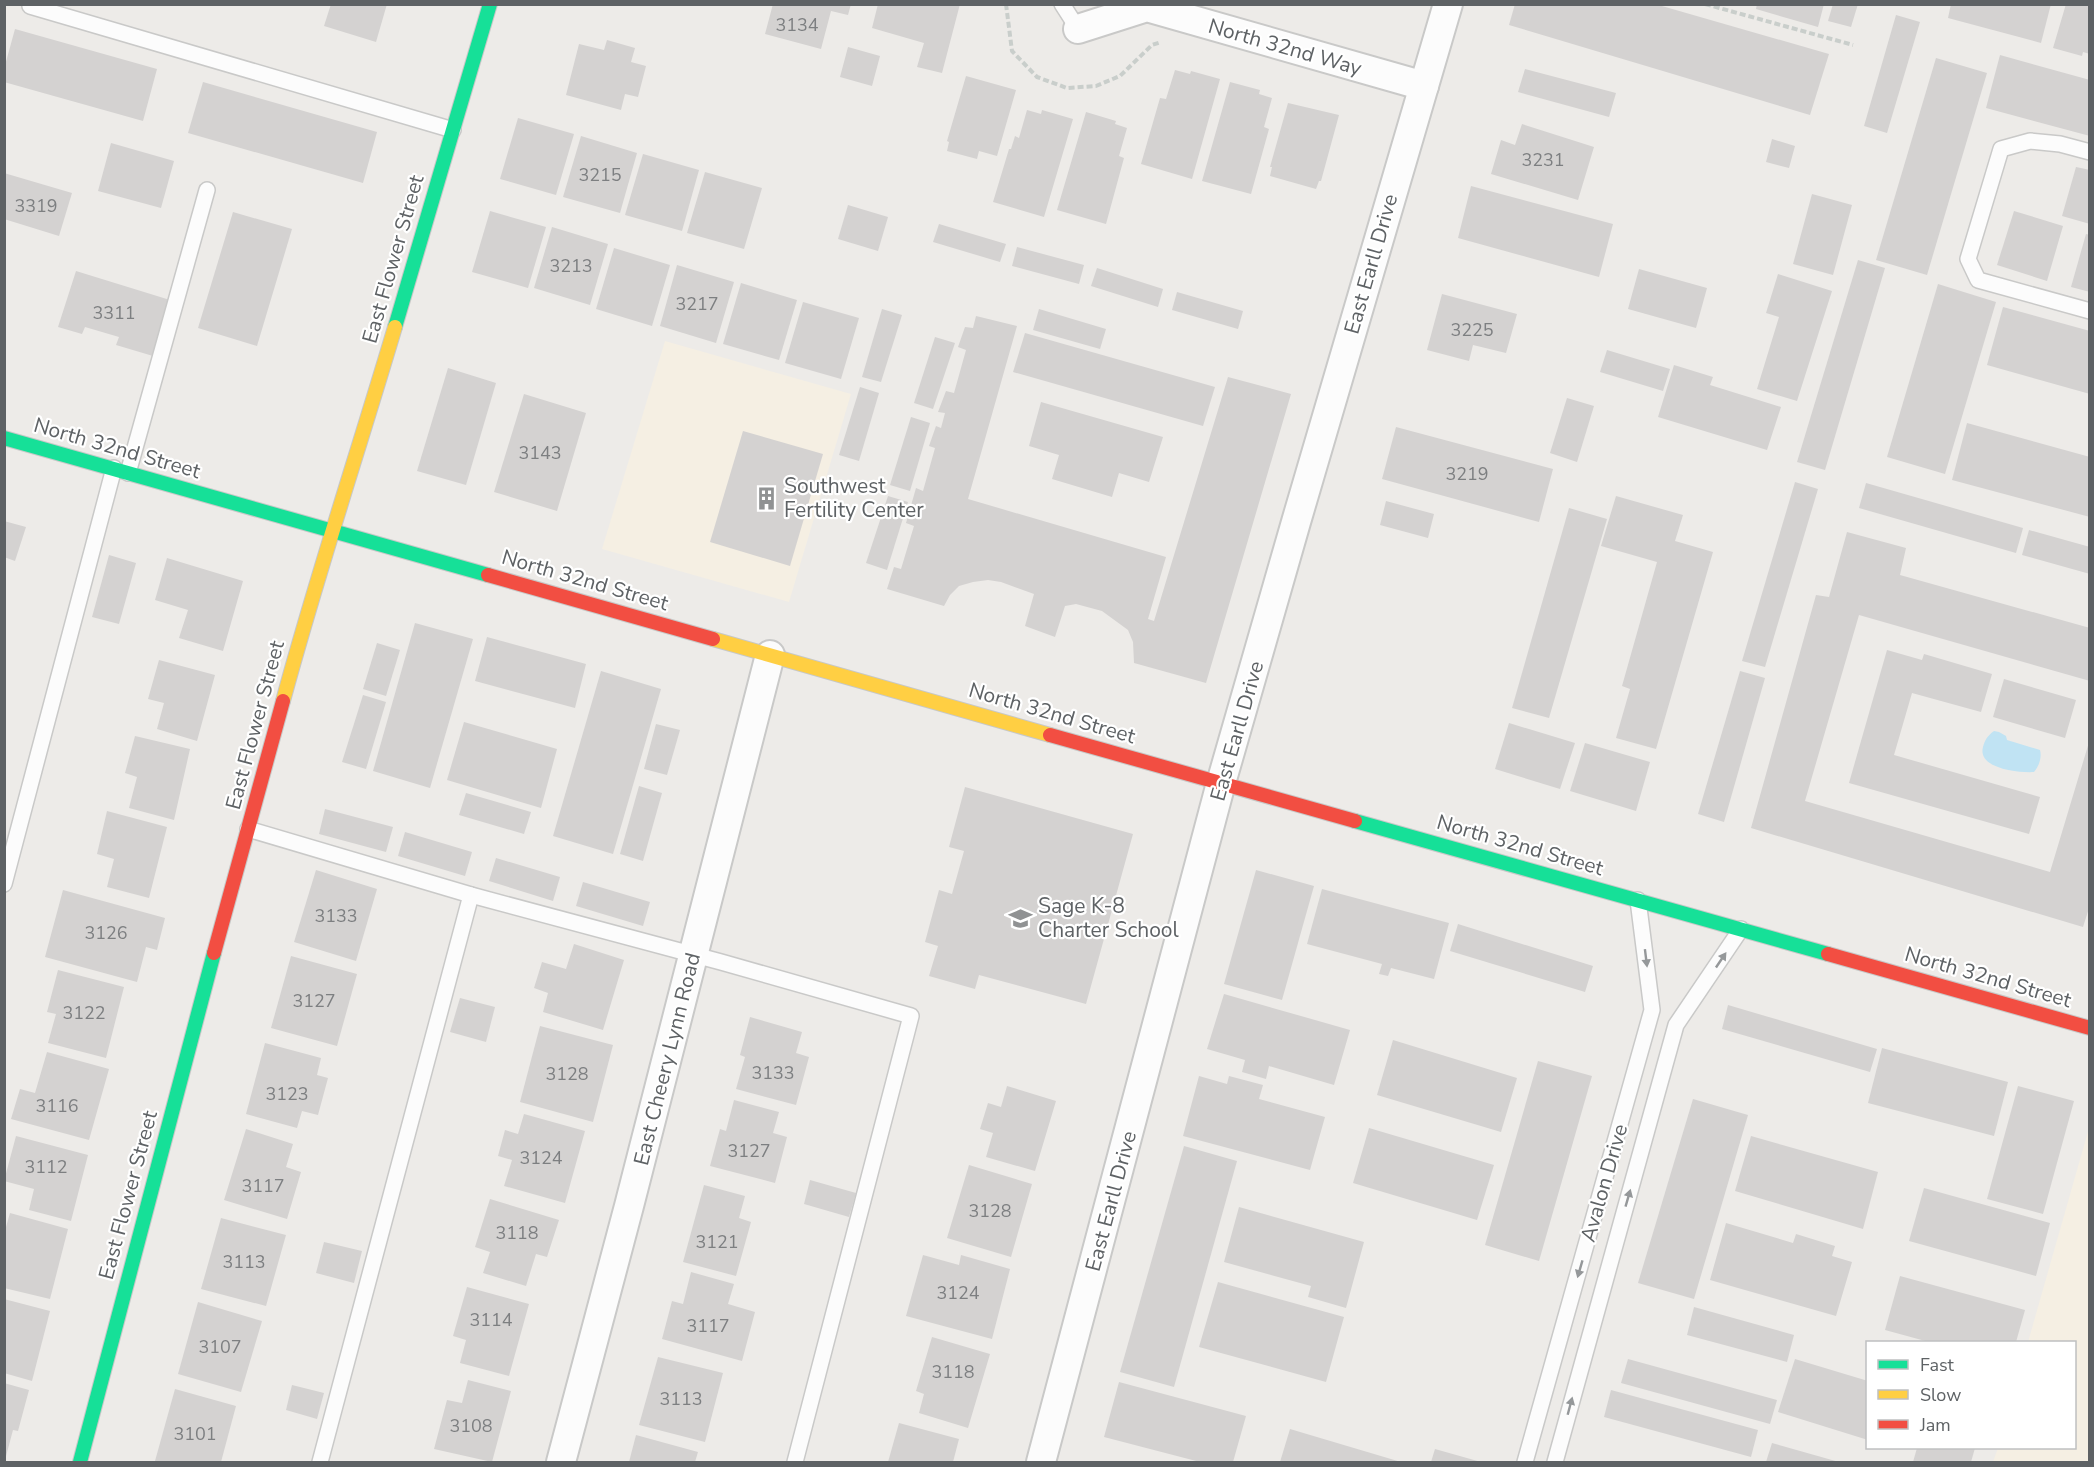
<svg xmlns="http://www.w3.org/2000/svg" width="2094" height="1467" font-family="'Nunito Sans',sans-serif">
	<style>
		.commercial { fill: #f5efe3 }
		.water { fill: #c0e3f3 }
		.building { fill: #d4d2d1 }
		.lines { fill: none; stroke-linecap: round; stroke-linejoin: round }
		.lane-casing { stroke: #c9c9c8; stroke-width: 18 }
		.street-casing { stroke: #c9c9c8; stroke-width: 32 }
		.fast-casing { stroke: #c7c8c7; stroke-width: 16 }
		.slow-casing { stroke: #c7c8c7; stroke-width: 16 }
		.jam-casing { stroke: #c7c8c7; stroke-width: 16 }
		.path { stroke: #c9cecb; stroke-width: 4; stroke-dasharray: 6 3; stroke-linecap: butt }
		.lane { stroke: #fcfcfc; stroke-width: 15 }
		.street { stroke: #fcfcfc; stroke-width: 28 }
		.fast { stroke: #16e098; stroke-width: 14 }
		.slow { stroke: #ffcf43; stroke-width: 14 }
		.jam { stroke: #f24e42; stroke-width: 14 }
		.oneway { fill: #95989a }
		.labels { text-anchor: middle; stroke-width: 4.5; stroke-linejoin: round; paint-order: stroke }
		.number-label { font-size: 18px; fill: #7d7f81 }
		.street-label { font-size: 21px; fill: #5e6265; stroke: #fff }
		.poi-label { font-size: 21px; fill: #5e6265; stroke: #fff; text-anchor: start }
	</style>
	<rect width="100%" height="100%" fill="#edebe8"/>
	<g class="commercial">
		<path d="M665 341 851 394 789 602 602 549Z"/>
		<path d="M2089 1128V1462H1993L1998 1448H2074V1342H2028Z"/>
	</g>
	<path class="water" d="M1994 731 1999 732 2006 736 2007 740 2040 750C2042 758 2039 766 2034 772 2020 773 1977 769 1983 747 1985 740 1987 736 1994 731Z"/>
	<g class="building">
		<path d="M331 4H387L376 42 324 26Z"/>
		<path d="M773 4H851L848 15 831 11 821 49 765 34Z"/>
		<path d="M878 4H960L942 73 917 67 924 43 872 28Z"/>
		<path d="M1515 4H1655L1829 54 1810 115 1509 25Z"/>
		<path d="M1757 4H1824L1818 27 1756 9Z"/>
		<path d="M1833 4H1858L1851 27 1828 21Z"/>
		<path d="M1951 4H2051L2041 43 1948 18Z"/>
		<path d="M2066 4H2090V54L2083 52 2082 56 2053 48Z"/>
		<path d="M1896 15 1920 22 1887 133 1864 126Z"/>
		<path d="M15 29 157 69 143 121 4 82V69Z"/>
		<path d="M607 40 635 48 631 62 646 66 638 97 625 94 621 110 566 95 579 44 604 50Z"/>
		<path d="M848 47 880 56 872 86 840 77Z"/>
		<path d="M2000 55 2090 80V136L1986 108Z"/>
		<path d="M1936 58 1987 73 1927 275 1876 260Z"/>
		<path d="M1525 69 1616 93 1609 117 1518 92Z"/>
		<path d="M1175 70 1190 74 1191 71 1220 79 1192 179 1141 164 1160 98 1166 99Z"/>
		<path d="M966 76 1016 90 997 156 979 151 977 159 947 151 949 142 947 141Z"/>
		<path d="M203 82 377 132 363 183 188 133Z"/>
		<path d="M1230 82 1260 90 1259 94 1272 98 1264 127 1269 129 1251 194 1202 181Z"/>
		<path d="M1288 103 1339 115 1321 181H1319L1316 189 1270 176 1272 167H1270Z"/>
		<path d="M1027 110 1041 114 1042 110 1073 119 1044 217 993 202 1009 149H1011L1015 136 1019 138Z"/>
		<path d="M1086 112 1116 121 1115 124 1127 128 1119 156 1124 158 1106 224 1057 210Z"/>
		<path d="M518 118 574 134 556 195 500 179Z"/>
		<path d="M1522 124 1594 147 1578 200 1491 174 1501 140 1515 145Z"/>
		<path d="M581 136 637 153 620 213 563 197Z"/>
		<path d="M1772 139 1795 146 1789 168 1766 162Z"/>
		<path d="M111 143 174 161 161 208 98 191Z"/>
		<path d="M643 154 699 170 682 231 625 215Z"/>
		<path d="M2076 167 2090 170V224L2062 216Z"/>
		<path d="M705 172 762 188 744 249 687 233Z"/>
		<path d="M4 173 72 193 59 236 4 219Z"/>
		<path d="M1471 186 1613 224 1599 277 1458 238Z"/>
		<path d="M1812 194 1852 205 1833 275 1793 264Z"/>
		<path d="M848 205 888 217 878 251 838 239Z"/>
		<path d="M490 211 546 227 528 288 472 272Z"/>
		<path d="M2014 211 2063 226 2047 281 1997 265Z"/>
		<path d="M233 212 292 229 257 346 198 328Z"/>
		<path d="M939 224 1006 244 1000 262 933 242Z"/>
		<path d="M552 227 608 244 590 305 534 288Z"/>
		<path d="M2086 234 2090 235V292L2071 287Z"/>
		<path d="M1017 247 1084 265 1079 284 1012 266Z"/>
		<path d="M614 248 670 265 652 326 596 309Z"/>
		<path d="M1858 260 1885 268 1825 470 1797 462Z"/>
		<path d="M677 265 734 282 716 343 660 326Z"/>
		<path d="M1097 268 1163 289 1158 307 1091 286Z"/>
		<path d="M1639 269 1707 288 1696 328 1628 309Z"/>
		<path d="M76 271 170 300 153 356 116 345 119 337 85 327 82 334 58 327Z"/>
		<path d="M1778 274 1832 291 1797 401 1757 389 1779 317 1766 313Z"/>
		<path d="M741 283 797 300 779 360 723 344Z"/>
		<path d="M1938 284 1996 302 1945 474 1887 457Z"/>
		<path d="M1177 292 1243 311 1238 329 1172 310Z"/>
		<path d="M1442 294 1517 314 1506 353 1473 345 1469 361 1427 350Z"/>
		<path d="M803 302 859 318 841 379 785 363Z"/>
		<path d="M2003 307 2090 331V394L1987 365Z"/>
		<path d="M882 309 902 315 881 382 862 377Z"/>
		<path d="M1039 309 1106 329 1100 349 1033 330Z"/>
		<path d="M976 316 1017 326 968 499 1166 557 1148 619 1154 621 1228 377 1291 394 1206 683 1134 663 1133 642 1128 630 1102 611 1076 604 1065 606 1055 637 1025 626 1034 594 1001 582 988 580 973 582 959 586 950 595 944 606 887 589 894 567 901 569 914 526 906 523 916 488 923 491 935 448 929 446 936 426 941 428 945 413 938 412 946 391 954 393 966 350 958 347 965 327 973 328Z"/>
		<path d="M1025 333 1215 387 1203 426 1013 372Z"/>
		<path d="M935 337 955 343 933 409 914 403Z"/>
		<path d="M1607 350 1670 369 1663 391 1600 372Z"/>
		<path d="M1674 365 1713 377 1710 385 1781 407 1767 450 1658 417Z"/>
		<path d="M448 368 496 383 466 485 417 471Z"/>
		<path d="M860 387 879 393 859 461 839 455Z"/>
		<path d="M524 394 586 413 557 511 494 492Z"/>
		<path d="M1567 398 1594 406 1577 462 1550 453Z"/>
		<path d="M1041 402 1163 437 1149 482 1119 473 1112 497 1052 479 1059 455 1029 446Z"/>
		<path d="M911 417 930 423 910 491 890 485Z"/>
		<path d="M1967 423 2090 457V517L1952 480Z"/>
		<path d="M1396 427 1553 469 1539 522 1382 479Z"/>
		<path d="M743 431 823 454 790 566 710 542Z"/>
		<path d="M1795 482 1818 489 1765 667 1742 661Z"/>
		<path d="M1866 483 2023 528 2016 553 1859 508Z"/>
		<path d="M888 496 908 502 887 570 866 563Z"/>
		<path d="M1616 496 1683 515 1675 541 1713 552 1656 749 1616 738 1630 689 1622 686 1657 562 1601 546Z"/>
		<path d="M1386 501 1434 514 1428 538 1380 525Z"/>
		<path d="M1569 508 1607 519 1549 718 1512 708Z"/>
		<path d="M4 521 26 527 15 561 4 557Z"/>
		<path d="M2029 530 2090 547V574L2022 555Z"/>
		<path d="M1847 532 1906 548 1900 575 2090 628V681L1859 615 1805 801 2050 872 2090 739V905L2083 927 1751 828 1816 595 1829 597Z"/>
		<path d="M109 555 136 563 119 624 92 617Z"/>
		<path d="M167 558 243 581 223 651 179 638 188 610 155 600Z"/>
		<path d="M415 623 473 639 430 788 373 771Z"/>
		<path d="M487 637 586 664 575 708 475 681Z"/>
		<path d="M377 643 400 650 386 696 363 689Z"/>
		<path d="M1887 650 1922 660 1924 654 1992 674 1981 712 1912 693 1894 755 2040 797 2029 834 1849 783Z"/>
		<path d="M159 660 215 675 197 741 157 729 164 703 148 699Z"/>
		<path d="M601 671 661 689 613 854 553 836Z"/>
		<path d="M1740 671 1765 678 1724 822 1698 814Z"/>
		<path d="M2004 679 2076 700 2065 738 1993 717Z"/>
		<path d="M363 695 386 702 366 769 342 762Z"/>
		<path d="M464 722 557 749 541 808 447 780Z"/>
		<path d="M1509 723 1575 743 1560 789 1495 769Z"/>
		<path d="M656 724 680 730 667 775 644 769Z"/>
		<path d="M135 736 190 749 174 820 129 808 137 777 125 773Z"/>
		<path d="M1585 743 1650 762 1636 811 1570 791Z"/>
		<path d="M639 786 662 793 643 861 620 854Z"/>
		<path d="M965 787 1133 834 1086 1004 979 975 975 989 929 976 938 946 925 942 939 890 952 894 964 851 949 847Z"/>
		<path d="M466 793 531 812 524 834 459 815Z"/>
		<path d="M325 809 393 827 386 852 319 834Z"/>
		<path d="M107 811 167 827 149 898 107 887 114 859 97 854Z"/>
		<path d="M405 832 472 852 465 876 398 856Z"/>
		<path d="M496 858 560 877 553 901 489 881Z"/>
		<path d="M316 870 377 889 356 961 294 942Z"/>
		<path d="M1256 870 1314 886 1282 1000 1224 984Z"/>
		<path d="M583 882 650 902 643 926 576 906Z"/>
		<path d="M1322 889 1449 923 1434 979 1391 968 1388 976 1379 974 1382 964 1307 944Z"/>
		<path d="M63 890 165 918 157 950 146 947 137 982 45 957Z"/>
		<path d="M1458 924 1593 966 1585 992 1450 951Z"/>
		<path d="M574 944 624 960 603 1030 543 1012 548 993 534 988 542 962 566 969Z"/>
		<path d="M291 956 357 974 337 1046 271 1028Z"/>
		<path d="M58 970 124 987 106 1058 48 1043 56 1014 47 1012Z"/>
		<path d="M1224 994 1350 1030 1334 1085 1269 1066 1266 1079 1242 1072 1245 1060 1207 1049Z"/>
		<path d="M460 998 495 1007 486 1042 450 1032Z"/>
		<path d="M1728 1005 1877 1049 1870 1072 1722 1029Z"/>
		<path d="M750 1017 802 1032 796 1053 809 1057 796 1105 736 1089 745 1057 740 1055Z"/>
		<path d="M540 1026 613 1045 593 1122 520 1102Z"/>
		<path d="M1393 1040 1517 1078 1501 1132 1377 1095Z"/>
		<path d="M265 1043 321 1058 317 1075 328 1078 318 1115 302 1111 297 1128 246 1114Z"/>
		<path d="M1882 1048 2008 1082 1994 1136 1868 1103Z"/>
		<path d="M47 1052 109 1069 89 1140 11 1119 20 1089 35 1093Z"/>
		<path d="M1538 1061 1592 1076 1539 1261 1485 1245Z"/>
		<path d="M1199 1076 1227 1084 1229 1076 1263 1085 1259 1099 1325 1117 1310 1170 1183 1136Z"/>
		<path d="M1007 1086 1056 1101 1035 1171 986 1157 993 1133 980 1129 988 1103 1001 1107Z"/>
		<path d="M2018 1086 2074 1101 2043 1214 1987 1199Z"/>
		<path d="M1693 1099 1748 1115 1694 1299 1638 1283Z"/>
		<path d="M734 1100 779 1112 773 1133 787 1137 775 1183 710 1166 720 1129 726 1131Z"/>
		<path d="M524 1114 585 1131 565 1203 504 1186 512 1160 498 1156 505 1130 518 1134Z"/>
		<path d="M1369 1128 1494 1165 1477 1220 1353 1183Z"/>
		<path d="M246 1129 293 1144 286 1167 301 1172 287 1219 224 1200Z"/>
		<path d="M16 1136 88 1155 71 1221 29 1210 34 1189 4 1181Z"/>
		<path d="M1751 1136 1878 1172 1863 1229 1735 1191Z"/>
		<path d="M1184 1146 1237 1161 1174 1387 1120 1372Z"/>
		<path d="M969 1165 1032 1184 1011 1257 947 1238Z"/>
		<path d="M810 1180 856 1193 849 1217 804 1204Z"/>
		<path d="M704 1185 745 1196 739 1218 751 1222 736 1276 683 1262Z"/>
		<path d="M1924 1188 2050 1223 2036 1276 1909 1241Z"/>
		<path d="M490 1199 559 1220 547 1257 536 1254 526 1286 483 1273 490 1252 475 1247Z"/>
		<path d="M1239 1207 1364 1242 1346 1308 1308 1297 1311 1286 1224 1262Z"/>
		<path d="M10 1213 68 1229 50 1299 4 1288V1234Z"/>
		<path d="M221 1218 286 1235 266 1306 201 1289Z"/>
		<path d="M1726 1223 1793 1243 1796 1234 1835 1246 1832 1256 1852 1262 1836 1316 1710 1280Z"/>
		<path d="M324 1242 362 1251 354 1283 316 1273Z"/>
		<path d="M923 1255 959 1265 961 1255 1010 1269 992 1339 906 1316Z"/>
		<path d="M691 1272 734 1284 728 1304 755 1312 742 1361 662 1339 672 1301 683 1304Z"/>
		<path d="M1900 1276 2025 1310 2016 1342H1929L1885 1330Z"/>
		<path d="M1218 1282 1344 1317 1326 1382 1199 1347Z"/>
		<path d="M467 1287 529 1304 509 1376 460 1363 466 1340 453 1336Z"/>
		<path d="M4 1299 50 1311 32 1381 4 1373Z"/>
		<path d="M198 1302 262 1321 241 1392 178 1374Z"/>
		<path d="M1694 1307 1794 1335 1787 1362 1687 1335Z"/>
		<path d="M932 1337 990 1354 968 1428 919 1413 924 1394 916 1391Z"/>
		<path d="M658 1357 723 1373 705 1442 639 1425Z"/>
		<path d="M1628 1359 1777 1400 1770 1424 1621 1383Z"/>
		<path d="M1795 1359 1868 1381V1440L1778 1412Z"/>
		<path d="M468 1380 511 1391 492 1462 434 1449 447 1400 462 1403Z"/>
		<path d="M1119 1382 1246 1416 1233 1462H1200L1104 1437Z"/>
		<path d="M4 1383 29 1390 18 1431 13 1430 5 1460Z"/>
		<path d="M292 1385 324 1393 317 1419 286 1410Z"/>
		<path d="M175 1389 236 1406 221 1462 155 1461Z"/>
		<path d="M1611 1390 1758 1430 1751 1457 1604 1417Z"/>
		<path d="M899 1423 959 1439 953 1462H888Z"/>
		<path d="M1290 1429 1401 1462H1280Z"/>
		<path d="M636 1435 698 1452 695 1462H629Z"/>
		<path d="M1772 1443 1839 1462H1766Z"/>
		<path d="M1917 1448H1975L1971 1462H1913Z"/>
		<path d="M1435 1449 1481 1462H1431Z"/>
	</g>
	<g class="lines">
		<defs>
			<g id="lane">
				<path d="M1062 4 1078 29"/>
				<path d="M30 6 453 130"/>
				<path d="M2090 152 2060 144 2030 141 2001 149 1968 259 1978 280 2090 311"/>
				<path d="M128 473 207 190"/>
				<path d="M248 829 471 895 721 962 911 1016 795 1462"/>
				<path d="M4 884 114 468"/>
				<path d="M320 1462 471 895"/>
				<path d="M1525 1462 1652 1010 1638 900"/>
				<path d="M1555 1462 1676 1025 1741 929"/>
			</g>
			<g id="street">
				<path d="M1078 29 1147 7 1424 86"/>
				<path d="M561 1462 629 1206 770 655"/>
				<path d="M1041 1462 1221 783 1296 522 1448 4"/>
			</g>
			<g id="fast">
				<path d="M395 327 490 4"/>
				<path d="M4 438 488 575"/>
				<path d="M1355 821 1828 954"/>
				<path d="M80 1462 214 953"/>
			</g>
			<g id="slow">
				<path d="M713 639 1050 735"/>
				<path d="M283 701C317 575 358 452 395 327"/>
			</g>
			<g id="jam">
				<path d="M488 575 713 639"/>
				<path d="M1050 735 1355 821"/>
				<path d="M214 953 283 701"/>
				<path d="M1828 954 2090 1028"/>
			</g>
		</defs>
		<use href="#lane" class="lane-casing"/>
		<use href="#street" class="street-casing"/>
		<use href="#fast" class="fast-casing"/>
		<use href="#slow" class="slow-casing"/>
		<use href="#jam" class="jam-casing"/>
		<g class="path">
			<path d="M1006 4 1012 51 1037 77 1067 88 1096 86 1120 76 1152 45 1161 42"/>
			<path d="M1705 4 1853 45"/>
		</g>
		<use href="#lane" class="lane"/>
		<use href="#street" class="street"/>
		<use href="#fast" class="fast"/>
		<use href="#slow" class="slow"/>
		<use href="#jam" class="jam"/>
	</g>
	<defs><path id="oneway-solid" d="M-6-.8H1V-3.2L6.5 0L1 3.2V.8H-6Z" transform="scale(1.5)"/></defs>
	<g class="oneway">
		<use href="#oneway-solid" transform="translate(1646 958) rotate(83)"/>
		<use href="#oneway-solid" transform="translate(1721 960) rotate(-56)"/>
		<use href="#oneway-solid" transform="translate(1628 1198) rotate(-74)"/>
		<use href="#oneway-solid" transform="translate(1580 1269) rotate(106)"/>
		<use href="#oneway-solid" transform="translate(1570 1406) rotate(-75)"/>
	</g>
	<defs>
		<symbol id="building-bare" viewBox="-9 -9 18 18"><path d="M-4-6H4V6H1V3H-1V6H-4ZM-2.5-4.3h1.7v1.8h-1.7ZM.8-4.3h1.7v1.8H.8ZM-2.5-1h1.7V.8h-1.7ZM.8-1h1.7V.8H.8Z" fill="#909293" stroke="#fff" stroke-width="2.5" paint-order="stroke"/></symbol>
		<symbol id="school-bare" viewBox="-9 -9 18 18"><path d="M0-5L7-2L0 1L-7-2ZM-4 1L0 2.5L4 1V4Q0 6-4 4Z" fill="#909293" stroke="#fff" stroke-width="2.5" paint-order="stroke"/></symbol>
	</defs>
	<g fill-rule="evenodd">
		<use href="#building-bare" x="750" y="482" width="33" height="33"/>
		<use href="#school-bare" x="1004" y="902" width="33" height="33"/>
	</g>
	<g class="labels">
		<g class="number-label">
			<text x="797" y="31">3134</text>
			<text x="1543" y="166">3231</text>
			<text x="600" y="181">3215</text>
			<text x="36" y="212">3319</text>
			<text x="571" y="272">3213</text>
			<text x="697" y="310">3217</text>
			<text x="114" y="319">3311</text>
			<text x="1472" y="336">3225</text>
			<text x="540" y="459">3143</text>
			<text x="1467" y="480">3219</text>
			<text x="336" y="922">3133</text>
			<text x="106" y="939">3126</text>
			<text x="314" y="1007">3127</text>
			<text x="84" y="1019">3122</text>
			<text x="773" y="1079">3133</text>
			<text x="567" y="1080">3128</text>
			<text x="287" y="1100">3123</text>
			<text x="57" y="1112">3116</text>
			<text x="749" y="1157">3127</text>
			<text x="541" y="1164">3124</text>
			<text x="46" y="1173">3112</text>
			<text x="263" y="1192">3117</text>
			<text x="990" y="1217">3128</text>
			<text x="517" y="1239">3118</text>
			<text x="717" y="1248">3121</text>
			<text x="244" y="1268">3113</text>
			<text x="958" y="1299">3124</text>
			<text x="491" y="1326">3114</text>
			<text x="708" y="1332">3117</text>
			<text x="220" y="1353">3107</text>
			<text x="953" y="1378">3118</text>
			<text x="681" y="1405">3113</text>
			<text x="471" y="1432">3108</text>
			<text x="195" y="1440">3101</text>
		</g>
		<g class="street-label">
			<text transform="translate(1285 47) rotate(16)" y="7">North 32nd Way</text>
			<text transform="translate(393 259) rotate(-74)" y="7">East Flower Street</text>
			<text transform="translate(1371 264) rotate(-74)" y="7">East Earll Drive</text>
			<text transform="translate(117 448) rotate(16)" y="7">North 32nd Street</text>
			<text transform="translate(585 580) rotate(16)" y="7">North 32nd Street</text>
			<text transform="translate(1052 713) rotate(16)" y="7">North 32nd Street</text>
			<text transform="translate(255 725) rotate(-75)" y="7">East Flower Street</text>
			<text transform="translate(1237 731) rotate(-74)" y="7">East Earll Drive</text>
			<text transform="translate(1520 845) rotate(16)" y="7">North 32nd Street</text>
			<text transform="translate(1988 977) rotate(16)" y="7">North 32nd Street</text>
			<text transform="translate(667 1059) rotate(-76)" y="7">East Cheery Lynn Road</text>
			<text transform="translate(1604 1183) rotate(-74)" y="7">Avalon Drive</text>
			<text transform="translate(128 1195) rotate(-75)" y="7">East Flower Street</text>
			<text transform="translate(1111 1201) rotate(-75)" y="7">East Earll Drive</text>
		</g>
		<g class="poi-label">
			<text x="784" y="493">Southwest<tspan x="784" dy="24">Fertility Center</tspan></text>
			<text x="1038" y="913">Sage K-8<tspan x="1038" dy="24">Charter School</tspan></text>
		</g>
	</g>
	<rect width="2094" height="1467" fill="none" stroke="#5e6265" stroke-width="12"/>
	<rect x="1866" y="1341" width="210" height="108" fill="#ffffff" stroke="#bfc0c1" stroke-width="1.5"/>
	<rect x="1878" y="1360" width="30" height="9" fill="#16e098" stroke="#bfc0c1" stroke-width="1.5"/>
	<text x="1920" y="1371" font-size="18" fill="#5e6265">Fast</text>
	<rect x="1878" y="1390" width="30" height="9" fill="#ffcf43" stroke="#bfc0c1" stroke-width="1.5"/>
	<text x="1920" y="1401" font-size="18" fill="#5e6265">Slow</text>
	<rect x="1878" y="1420" width="30" height="9" fill="#f24e42" stroke="#bfc0c1" stroke-width="1.5"/>
	<text x="1920" y="1431" font-size="18" fill="#5e6265">Jam</text>
</svg>
